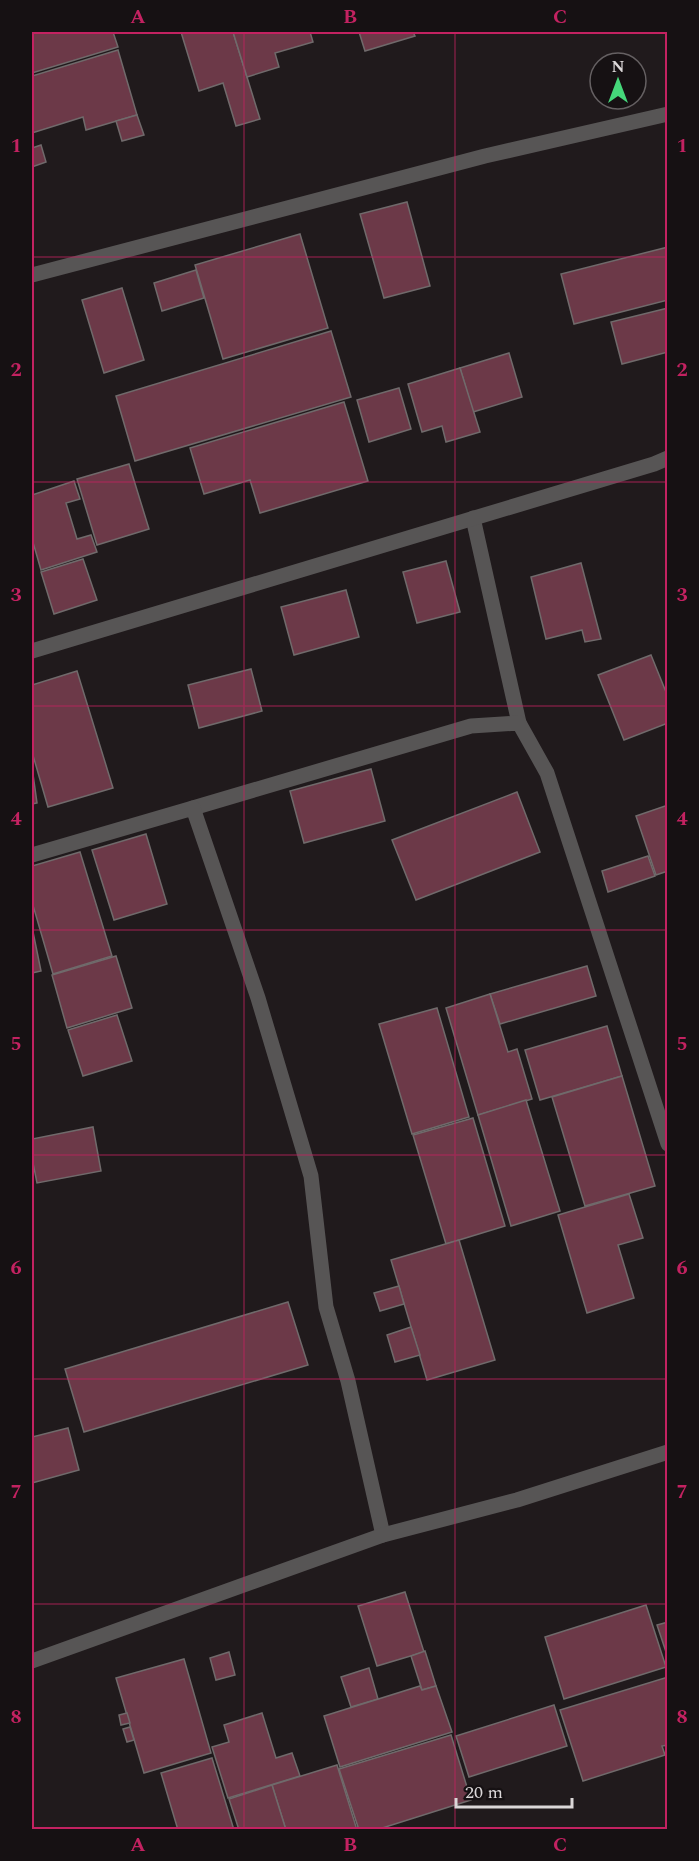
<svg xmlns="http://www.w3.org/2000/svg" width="699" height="1861" font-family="Spectral,serif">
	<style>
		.building { fill: #6c3948; stroke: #706a6b; stroke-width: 1.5 }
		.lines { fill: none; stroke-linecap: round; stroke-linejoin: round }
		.minor { stroke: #575555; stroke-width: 15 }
		.grid { fill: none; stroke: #c32261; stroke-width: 1.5; stroke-opacity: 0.55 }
		.neatline { fill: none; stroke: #c32261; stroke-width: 2 }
		.grid-label { font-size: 20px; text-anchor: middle; font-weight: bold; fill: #c32261 }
	</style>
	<rect width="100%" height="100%" fill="#201a1c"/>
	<g class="building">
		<path d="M32 32H113L118 47 32 73Z"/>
		<path d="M181 32H233L260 119 236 126 223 83 199 91Z"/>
		<path d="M233 32H310L313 42 275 53 279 67 247 77Z"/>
		<path d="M359 32H413L415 36 365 51Z"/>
		<path d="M118 50 137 115 86 130 83 117 32 133V76Z"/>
		<path d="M137 115 144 135 122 141 116 121Z"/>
		<path d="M41 145 46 162 32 167V148Z"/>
		<path d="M407 202 430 286 384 298 360 214Z"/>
		<path d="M300 234 328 328 223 359 195 265Z"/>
		<path d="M668 247V300L574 324 561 274Z"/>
		<path d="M196 270 204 298 162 311 154 283Z"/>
		<path d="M122 288 144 360 104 373 82 300Z"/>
		<path d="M668 308V352L622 364 611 322Z"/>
		<path d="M331 331 351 397 135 461 116 396Z"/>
		<path d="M509 353 522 397 473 412 460 368Z"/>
		<path d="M460 368 480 432 446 442 442 426 422 432 408 384Z"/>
		<path d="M399 388 411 429 369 442 357 400Z"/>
		<path d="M344 402 368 481 260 513 250 480 204 494 190 448Z"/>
		<path d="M129 464 149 529 97 545 77 479Z"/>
		<path d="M74 481 80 499 66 503 77 539 91 535 97 552 41 570 32 539V495Z"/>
		<path d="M83 559 97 600 54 614 41 572Z"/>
		<path d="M446 561 460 612 417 623 403 572Z"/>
		<path d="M581 563 601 639 585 642 582 630 546 639 531 577Z"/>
		<path d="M346 590 359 637 294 655 281 607Z"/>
		<path d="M651 655 668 697V723L624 740 598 675Z"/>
		<path d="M251 669 262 711 199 728 188 685Z"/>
		<path d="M77 671 113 788 48 807 32 752V685Z"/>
		<path d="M32 767 37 803 32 804Z"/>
		<path d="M371 769 385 821 304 843 290 791Z"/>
		<path d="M517 792 540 852 416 900 392 840Z"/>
		<path d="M668 805V871L656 875 636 816Z"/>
		<path d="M146 834 167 904 114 920 92 850Z"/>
		<path d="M80 852 112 956 53 974 32 902V866Z"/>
		<path d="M648 856 655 876 608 892 602 871Z"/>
		<path d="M32 927 41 971 32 973Z"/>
		<path d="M116 956 132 1008 67 1028 52 975Z"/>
		<path d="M587 966 596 996 500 1024 490 994Z"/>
		<path d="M490 994 508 1052 517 1049 532 1099 478 1115 446 1008Z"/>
		<path d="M437 1008 469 1117 412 1134 379 1024Z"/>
		<path d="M117 1015 132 1061 83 1076 68 1030Z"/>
		<path d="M607 1026 622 1076 540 1100 525 1050Z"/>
		<path d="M622 1076 655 1186 585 1206 552 1097Z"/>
		<path d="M526 1100 560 1211 511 1226 478 1115Z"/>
		<path d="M473 1118 505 1226 446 1244 413 1135Z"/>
		<path d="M93 1127 101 1171 37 1183 32 1158V1139Z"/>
		<path d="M629 1194 643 1238 618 1245 634 1298 587 1313 558 1215Z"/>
		<path d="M459 1240 495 1360 427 1380 391 1260Z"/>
		<path d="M399 1286 404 1304 380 1311 374 1293Z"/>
		<path d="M288 1302 308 1365 84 1432 65 1369Z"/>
		<path d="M411 1327 420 1355 395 1362 387 1335Z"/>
		<path d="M68 1428 79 1470 32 1483V1437Z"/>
		<path d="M405 1592 424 1652 377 1666 358 1606Z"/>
		<path d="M646 1605 666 1667 564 1699 545 1637Z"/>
		<path d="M668 1622V1658L657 1625Z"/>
		<path d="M425 1651 436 1686 422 1690 411 1656Z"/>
		<path d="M229 1652 235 1675 216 1680 210 1658Z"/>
		<path d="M184 1659 211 1753 144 1773 116 1678Z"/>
		<path d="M369 1668 378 1699 351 1707 341 1677Z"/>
		<path d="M668 1677V1745L662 1746 665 1755 583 1781 560 1710Z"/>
		<path d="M420 1686 422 1690 436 1686 452 1732 340 1767 324 1716Z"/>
		<path d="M554 1705 567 1746 469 1777 456 1736Z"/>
		<path d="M127 1713 130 1723 121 1725 119 1715Z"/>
		<path d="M262 1713 276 1758 292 1753 300 1776 228 1798 212 1747 229 1742 224 1725Z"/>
		<path d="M130 1727 134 1740 127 1742 123 1729Z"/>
		<path d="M451 1735 471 1800 376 1830H359L339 1769Z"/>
		<path d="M212 1758 234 1830H178L161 1773Z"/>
		<path d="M337 1765 357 1830H286L272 1785Z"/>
		<path d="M272 1785 286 1830H239L229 1799Z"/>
	</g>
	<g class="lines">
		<g class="minor">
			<path d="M32 275 485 156 668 114"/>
			<path d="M473 518 519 723"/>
			<path d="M32 651 654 464 668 458"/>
			<path d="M193 808 471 726 519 723 547 773 668 1144"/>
			<path d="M32 855 193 808 258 998 311 1176 326 1307 348 1381 383 1535"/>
			<path d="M32 1661 383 1535 517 1500 668 1452"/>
		</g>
	</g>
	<path class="grid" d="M244 32V1830M455 32V1830M32 257H668M32 482H668M32 706H668M32 930H668M32 1155H668M32 1379H668M32 1604H668"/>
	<rect width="699" height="1861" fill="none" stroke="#161113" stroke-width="66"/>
	<g transform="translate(618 81)"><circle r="28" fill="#161113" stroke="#656062" stroke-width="1.5"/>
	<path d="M0-4.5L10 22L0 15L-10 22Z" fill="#45d77a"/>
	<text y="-9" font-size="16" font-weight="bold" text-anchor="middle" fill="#dbd7d8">N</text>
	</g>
	<path d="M456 1798v9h116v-9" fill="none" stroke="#dbd7d8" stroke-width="3"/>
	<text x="465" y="1798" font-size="18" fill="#dbd7d8" stroke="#161113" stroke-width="4.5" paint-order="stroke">20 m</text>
	<rect x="33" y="33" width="633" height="1795" class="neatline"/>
	<g class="grid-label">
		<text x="138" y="23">A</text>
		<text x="350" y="23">B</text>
		<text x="560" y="23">C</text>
		<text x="16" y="152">1</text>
		<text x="682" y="152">1</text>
		<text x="16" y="376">2</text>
		<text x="682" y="376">2</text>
		<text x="16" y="601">3</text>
		<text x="682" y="601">3</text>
		<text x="16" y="825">4</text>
		<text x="682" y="825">4</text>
		<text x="16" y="1050">5</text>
		<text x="682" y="1050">5</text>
		<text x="16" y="1274">6</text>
		<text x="682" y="1274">6</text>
		<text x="16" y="1498">7</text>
		<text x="682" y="1498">7</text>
		<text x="16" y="1723">8</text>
		<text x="682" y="1723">8</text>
		<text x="138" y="1851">A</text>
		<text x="350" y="1851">B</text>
		<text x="560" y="1851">C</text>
	</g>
</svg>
